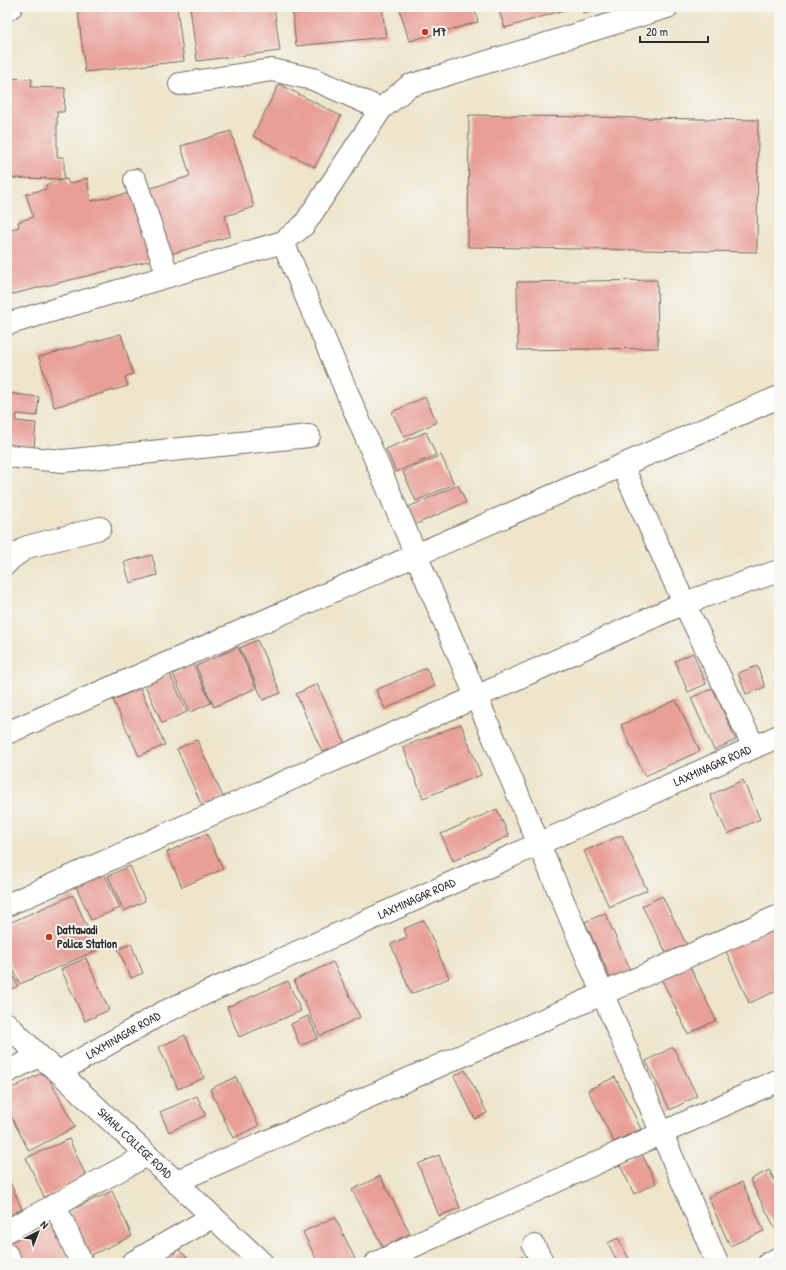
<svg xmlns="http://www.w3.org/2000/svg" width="786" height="1270" font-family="'Patrick Hand',sans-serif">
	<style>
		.building { fill: #e89f96 }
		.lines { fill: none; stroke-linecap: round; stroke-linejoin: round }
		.minor-casing { stroke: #6f6c63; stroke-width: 24 }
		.minor { stroke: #fff; stroke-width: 22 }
		.poi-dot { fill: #c8321e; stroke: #f6f6f2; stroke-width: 1.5 }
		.labels { text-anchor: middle; stroke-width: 4; stroke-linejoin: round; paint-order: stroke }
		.poi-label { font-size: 12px; font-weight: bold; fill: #2b2b2b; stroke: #f6f6f2; text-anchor: start }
		.street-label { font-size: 12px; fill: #2b2b2b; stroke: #f6f6f2 }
	</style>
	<rect width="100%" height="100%" fill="#f6f6f2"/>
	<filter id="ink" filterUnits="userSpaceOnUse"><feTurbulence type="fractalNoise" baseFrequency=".025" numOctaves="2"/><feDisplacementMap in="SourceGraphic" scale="8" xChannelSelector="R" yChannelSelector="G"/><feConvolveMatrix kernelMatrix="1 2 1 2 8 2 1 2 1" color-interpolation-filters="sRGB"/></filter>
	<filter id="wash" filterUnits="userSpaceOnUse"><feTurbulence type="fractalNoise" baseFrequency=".012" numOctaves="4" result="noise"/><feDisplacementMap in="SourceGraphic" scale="16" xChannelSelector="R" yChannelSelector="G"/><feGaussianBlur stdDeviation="0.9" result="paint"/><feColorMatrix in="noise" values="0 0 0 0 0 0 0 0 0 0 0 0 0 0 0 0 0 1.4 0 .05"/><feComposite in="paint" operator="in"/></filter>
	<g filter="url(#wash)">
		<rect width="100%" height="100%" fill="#eee5cb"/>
		<g id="blocks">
			<g class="building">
				<path d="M104 7H177L184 61 85 72 78 10Z"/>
				<path d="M190 7H274L280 51 197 61Z"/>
				<path d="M292 7H382L386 37 296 46Z"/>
				<path d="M399 7H474L478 22 409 41Z"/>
				<path d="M498 7H574L505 28Z"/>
				<path d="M581 7H603L583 13Z"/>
				<path d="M7 78 32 79 31 87 65 88 64 112H57V157H64V179L7 178Z"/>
				<path d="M279 84 341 116 315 167 253 136Z"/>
				<path d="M469 115 758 120 757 252 468 247Z"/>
				<path d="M231 131 254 207 225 216 230 236 168 255 148 189 190 176 181 146Z"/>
				<path d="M87 178 91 201 135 192 156 259 9 295 7 288V230L19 227 18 222 33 217 26 194 46 189 47 184 67 179 69 184Z"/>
				<path d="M657 280 658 348 518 350 517 282Z"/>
				<path d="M121 334 133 374 125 377 128 386 54 407 39 357Z"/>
				<path d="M7 393 39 397 37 416 17 414 16 421 36 423 34 448 7 445Z"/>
				<path d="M425 397 437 422 404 437 392 412Z"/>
				<path d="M426 432 436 455 396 472 386 449Z"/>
				<path d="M441 455 454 484 416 501 403 472Z"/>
				<path d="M458 485 466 502 410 527 402 510Z"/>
				<path d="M152 555 157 575 130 583 124 562Z"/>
				<path d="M257 640 281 693 263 700 240 648Z"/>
				<path d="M238 647 256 688 214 707 196 666Z"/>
				<path d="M693 653 706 684 688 692 675 661Z"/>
				<path d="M193 664 211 703 190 712 173 674Z"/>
				<path d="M757 666 765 687 746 694 738 673Z"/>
				<path d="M426 668 435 686 385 709 376 690Z"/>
				<path d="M170 674 187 712 162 723 145 685Z"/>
				<path d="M317 684 346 746 324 756 296 694Z"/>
				<path d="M140 688 165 745 139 756 113 700Z"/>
				<path d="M713 688 736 740 714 750 691 698Z"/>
				<path d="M676 700 700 751 645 776 621 725Z"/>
				<path d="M461 724 481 775 423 798 403 747Z"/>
				<path d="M197 740 223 797 202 806 177 749Z"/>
				<path d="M743 780 760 819 728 834 710 795Z"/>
				<path d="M497 809 509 836 453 861 441 834Z"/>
				<path d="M207 834 223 869 182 887 167 852Z"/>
				<path d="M622 835 647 890 609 907 584 851Z"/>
				<path d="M130 866 145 901 124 911 108 876Z"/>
				<path d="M103 871 120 908 91 920 75 884Z"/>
				<path d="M73 895 97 950 20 984 7 956V924Z"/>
				<path d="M662 896 690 951 670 960 642 906Z"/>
				<path d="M605 913 631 972 611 980 585 922Z"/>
				<path d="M424 920 449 978 411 994 391 944 407 937 404 929Z"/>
				<path d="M779 925V990L749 1003 725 949Z"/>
				<path d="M131 944 143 973 131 978 118 949Z"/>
				<path d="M86 958 109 1010 85 1021 61 969Z"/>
				<path d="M333 962 360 1017 320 1036 294 980Z"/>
				<path d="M7 963 18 986 7 991Z"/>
				<path d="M689 965 716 1020 688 1034 661 978Z"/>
				<path d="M288 981 301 1011 239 1037 227 1007Z"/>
				<path d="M308 1016 318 1038 300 1046 291 1024Z"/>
				<path d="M185 1035 204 1078 178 1089 159 1047Z"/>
				<path d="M673 1047 697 1096 670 1110 646 1061Z"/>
				<path d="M465 1070 487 1113 475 1119 454 1076Z"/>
				<path d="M45 1071 75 1127 29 1151 7 1109V1091Z"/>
				<path d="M236 1077 259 1126 233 1138 210 1089Z"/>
				<path d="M615 1077 641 1129 614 1142 588 1090Z"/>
				<path d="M197 1096 206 1115 169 1132 160 1112Z"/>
				<path d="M69 1139 87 1178 44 1197 26 1158Z"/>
				<path d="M641 1152 656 1183 634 1194 619 1163Z"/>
				<path d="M439 1155 460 1208 439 1216 418 1164Z"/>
				<path d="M769 1170 779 1189V1229L776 1230 750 1180Z"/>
				<path d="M7 1175 22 1209 7 1216Z"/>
				<path d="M380 1176 410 1233 383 1247 352 1190Z"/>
				<path d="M742 1182 764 1231 730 1246 708 1197Z"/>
				<path d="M112 1191 132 1236 89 1256 69 1211Z"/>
				<path d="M335 1217 355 1259 348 1263H318L303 1232Z"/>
				<path d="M51 1221 71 1263H18L8 1242Z"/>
				<path d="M618 1238 631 1263H618L608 1243Z"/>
				<path d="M178 1249 193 1263H166Z"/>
				<path d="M522 1256 526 1263H507Z"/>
			</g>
		</g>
	</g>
	<g filter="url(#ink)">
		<use href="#blocks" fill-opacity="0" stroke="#6f6c63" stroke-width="1"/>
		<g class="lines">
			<defs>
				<g id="minor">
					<path d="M7 10 11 7"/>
					<path d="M180 84 272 70 313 79 381 109"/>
					<path d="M135 180 168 276"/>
					<path d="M283 242 717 1263"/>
					<path d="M7 324 283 242 304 225 381 109 409 86 667 7"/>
					<path d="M7 456 63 461 309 436"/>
					<path d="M622 465 684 603 754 747"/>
					<path d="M7 563 9 560 27 547 100 528"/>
					<path d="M7 733 779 397"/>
					<path d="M7 905 476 697 684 603 779 571"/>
					<path id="s1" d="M7 1024 39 1056 59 1072 262 1263"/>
					<path d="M7 1072 39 1056"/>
					<path id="s2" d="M59 1072 164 1012 779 736"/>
					<path d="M175 1182 779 916"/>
					<path d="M55 1205 81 1262"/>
					<path d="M7 1231 147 1155"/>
					<path d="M534 1246 543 1263"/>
					<path d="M7 1255 11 1263"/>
					<path d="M132 1263 212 1217"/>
					<path d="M376 1263 779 1080"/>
					<path d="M769 1263 779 1258"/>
				</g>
			</defs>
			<use href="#minor" class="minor-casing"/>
			<use href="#minor" class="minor"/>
		</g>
	</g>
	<g class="poi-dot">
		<circle cx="425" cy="32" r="4"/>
		<circle cx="49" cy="937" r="4"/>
	</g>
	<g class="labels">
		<g class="poi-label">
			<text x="433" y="36">M7</text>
			<text x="57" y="934">Dattawadi<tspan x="57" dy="14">Police Station</tspan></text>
		</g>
		<g class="street-label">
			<text dy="4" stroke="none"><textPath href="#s2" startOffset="722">LAXMINAGAR ROAD</textPath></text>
			<text dy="4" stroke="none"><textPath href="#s2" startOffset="398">LAXMINAGAR ROAD</textPath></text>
			<text dy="4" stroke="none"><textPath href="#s2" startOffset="74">LAXMINAGAR ROAD</textPath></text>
			<text dy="4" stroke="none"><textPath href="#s1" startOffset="175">SHAHU COLLEGE ROAD</textPath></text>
		</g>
	</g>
	<rect width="786" height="1270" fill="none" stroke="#f6f6f2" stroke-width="24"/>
	<g transform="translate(38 1232) rotate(42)" stroke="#f6f6f2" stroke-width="3" paint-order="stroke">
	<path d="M0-3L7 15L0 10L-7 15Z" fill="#2b2b2b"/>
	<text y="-6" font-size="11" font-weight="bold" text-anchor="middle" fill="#2b2b2b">N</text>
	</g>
	<path d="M640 36v6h68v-6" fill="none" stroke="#2b2b2b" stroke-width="2"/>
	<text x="646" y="36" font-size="12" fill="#2b2b2b" stroke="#f6f6f2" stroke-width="3" paint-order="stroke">20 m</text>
</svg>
